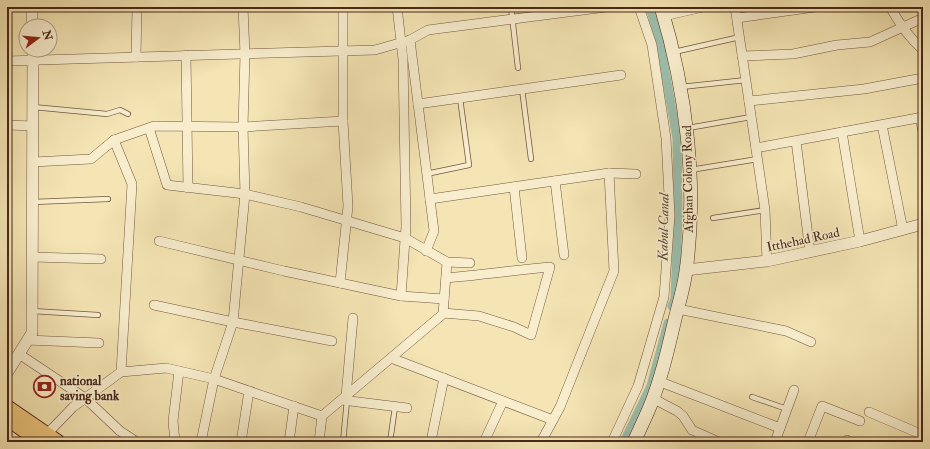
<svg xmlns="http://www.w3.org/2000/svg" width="930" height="449" font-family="'IM FELL Double Pica',serif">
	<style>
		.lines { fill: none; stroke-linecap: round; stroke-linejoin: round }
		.canal { stroke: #9cbfad; stroke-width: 9 }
		.service-casing { stroke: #745741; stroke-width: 6 }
		.minor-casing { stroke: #745741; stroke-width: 10 }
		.tertiary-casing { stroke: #745741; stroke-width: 12 }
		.secondary-casing { stroke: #49281b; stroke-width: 14 }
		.primary-casing { stroke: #49281b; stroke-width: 16 }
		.service { stroke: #f8eece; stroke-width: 4.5 }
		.minor { stroke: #f8eece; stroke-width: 9 }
		.tertiary { stroke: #f8eece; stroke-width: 11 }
		.secondary { stroke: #f8eece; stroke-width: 13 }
		.primary { stroke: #eac27a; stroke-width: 14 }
		.labels { text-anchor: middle; stroke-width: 3; stroke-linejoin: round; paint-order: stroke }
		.street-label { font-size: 13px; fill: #49281b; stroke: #f8eece }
		.poi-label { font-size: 13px; font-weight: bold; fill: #49281b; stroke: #f8eece; text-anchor: start }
		.water-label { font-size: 14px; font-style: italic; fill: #5e4e40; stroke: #f8eece }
	</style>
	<rect width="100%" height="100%" fill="#f5e5b4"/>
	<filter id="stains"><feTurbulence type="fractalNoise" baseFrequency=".005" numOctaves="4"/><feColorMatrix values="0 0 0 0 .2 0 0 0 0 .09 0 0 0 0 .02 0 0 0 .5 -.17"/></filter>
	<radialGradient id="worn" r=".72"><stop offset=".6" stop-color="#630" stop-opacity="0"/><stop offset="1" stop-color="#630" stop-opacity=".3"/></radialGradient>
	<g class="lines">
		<g class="canal">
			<path d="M650 7 660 43 677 138 678 217 675 299 672 306"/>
			<path d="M624 442 651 386 668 323"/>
		</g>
		<defs>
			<g id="service">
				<path d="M511 7 518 68"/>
				<path d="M674 52 740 37"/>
				<path d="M681 87 746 80"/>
				<path d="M522 89 531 159"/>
				<path d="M33 107 107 114 120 110 128 114"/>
				<path d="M688 128 751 117"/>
				<path d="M690 170 758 159"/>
				<path d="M426 174 469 165 460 98"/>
				<path d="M33 202 108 199"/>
				<path d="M713 218 765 210"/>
				<path d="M32 311 98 315"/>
				<path d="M752 397 787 409"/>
				<path d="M343 442 347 400"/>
				<path d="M390 442 395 407"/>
			</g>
			<g id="minor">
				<path d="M397 7 403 59 406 226 401 296"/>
				<path d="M735 7 765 210 767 261"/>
				<path d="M890 7C899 23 909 38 923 50"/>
				<path d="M664 16 703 7"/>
				<path d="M737 18 815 7"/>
				<path d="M410 40 434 231 426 251"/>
				<path d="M186 55 188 188"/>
				<path d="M742 56 793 54 837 45 870 42 923 18"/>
				<path d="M136 57 137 7"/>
				<path d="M7 61 375 50 410 40 428 30 606 7"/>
				<path d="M749 101 864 89 923 78"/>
				<path d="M418 104 621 75"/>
				<path d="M920 117 923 132"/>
				<path d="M7 125 33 126"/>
				<path d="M882 125 903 230"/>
				<path d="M149 128 167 185 245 194 301 207 405 238 447 262 470 263"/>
				<path d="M842 132 860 241"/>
				<path d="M114 140 132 184 121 372"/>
				<path d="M796 141 810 252"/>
				<path d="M756 148 923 117"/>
				<path d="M33 162 91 159 114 140 154 126 243 127 343 121"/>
				<path d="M555 181 564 255"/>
				<path d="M514 187 522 258"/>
				<path d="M430 199 609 173 636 174"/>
				<path d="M159 241 284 271 401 296 444 299"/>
				<path d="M32 257 101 259"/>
				<path d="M340 283 348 206 343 121V7"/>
				<path d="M154 305 233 322 332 341"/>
				<path d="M678 309 786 331 811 342"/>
				<path d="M443 313 479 316 514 327 531 335 550 267C515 270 481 275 446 278"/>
				<path d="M27 340 99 343"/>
				<path d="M19 354 85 398 120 431 137 442"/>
				<path d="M391 358 553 420"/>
				<path d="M658 381 780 428"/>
				<path d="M346 396 353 318"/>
				<path d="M652 398 677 411 683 416 692 430 719 442"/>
				<path d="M342 400 407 408"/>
				<path d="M869 412 923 435"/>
				<path d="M47 434 73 407 121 372 166 368 214 379 322 416 443 314 447 262"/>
				<path d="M432 436 444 378"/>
				<path d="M175 442 173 421 179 371"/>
				<path d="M201 442 214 379 233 322 245 194 243 127 245 54 243 7"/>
				<path d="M241 442 249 391"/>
				<path d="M289 442 294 406"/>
				<path d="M319 442 322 416"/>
				<path d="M484 442 503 401"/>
				<path d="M541 442 560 407 614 271 609 173"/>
				<path d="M612 442 638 386 664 297 670 215 666 138 652 45 639 7"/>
				<path d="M775 442 794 390"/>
				<path d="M808 442 822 406 860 421"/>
				<path d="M846 442 847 440"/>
			</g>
			<g id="tertiary">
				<path d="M32 7V26"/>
				<path d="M686 270 767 261 860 241 923 224"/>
				<path d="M7 373 32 333 33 50"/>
			</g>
			<path id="secondary" d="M634 442C639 431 644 420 649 409 661 380 668 349 675 319 679 303 684 287 686 271 698 185 686 90 661 7"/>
			<g id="primary">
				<path d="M7 407 58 442"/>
				<path d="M15 424 41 442"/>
			</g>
		</defs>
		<use href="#service" class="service-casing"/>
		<use href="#minor" class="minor-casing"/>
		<use href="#tertiary" class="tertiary-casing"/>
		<use href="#secondary" class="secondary-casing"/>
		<use href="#primary" class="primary-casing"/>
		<use href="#service" class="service"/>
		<use href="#minor" class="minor"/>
		<use href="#tertiary" class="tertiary"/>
		<use href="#secondary" class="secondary"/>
		<use href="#primary" class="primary"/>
	</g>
	<defs>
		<symbol id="bank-ring" viewBox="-11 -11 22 22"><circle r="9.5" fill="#f8eece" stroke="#8f2418" stroke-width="1.5"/><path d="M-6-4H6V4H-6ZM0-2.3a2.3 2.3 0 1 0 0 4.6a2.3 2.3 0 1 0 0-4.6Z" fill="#8f2418"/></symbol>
	</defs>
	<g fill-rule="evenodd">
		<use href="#bank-ring" x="32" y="374" width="25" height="25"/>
	</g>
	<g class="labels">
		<g class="street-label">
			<text transform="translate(687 179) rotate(-91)" y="5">Afghan Colony Road</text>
			<text transform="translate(803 239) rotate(-12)" y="5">Itthehad Road</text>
		</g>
		<g class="poi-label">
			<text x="60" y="385">national<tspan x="60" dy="15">saving bank</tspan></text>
		</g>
		<g class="water-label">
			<text transform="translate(663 227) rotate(-89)" y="5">Kabul Canal</text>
		</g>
	</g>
	<rect width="930" height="449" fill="none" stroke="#f5e5b4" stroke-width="24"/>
	<rect x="8" y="8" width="914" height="433" fill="none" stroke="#49281b" stroke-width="2"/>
	<rect x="12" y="12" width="906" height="425" fill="none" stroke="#49281b"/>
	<g transform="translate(38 38) rotate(74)"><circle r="19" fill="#f8eece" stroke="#b29f86"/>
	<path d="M0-3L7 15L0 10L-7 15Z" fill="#8f2418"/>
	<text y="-6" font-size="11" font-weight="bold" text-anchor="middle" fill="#49281b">N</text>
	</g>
	<rect width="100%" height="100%" filter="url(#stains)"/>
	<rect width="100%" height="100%" fill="url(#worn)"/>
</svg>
